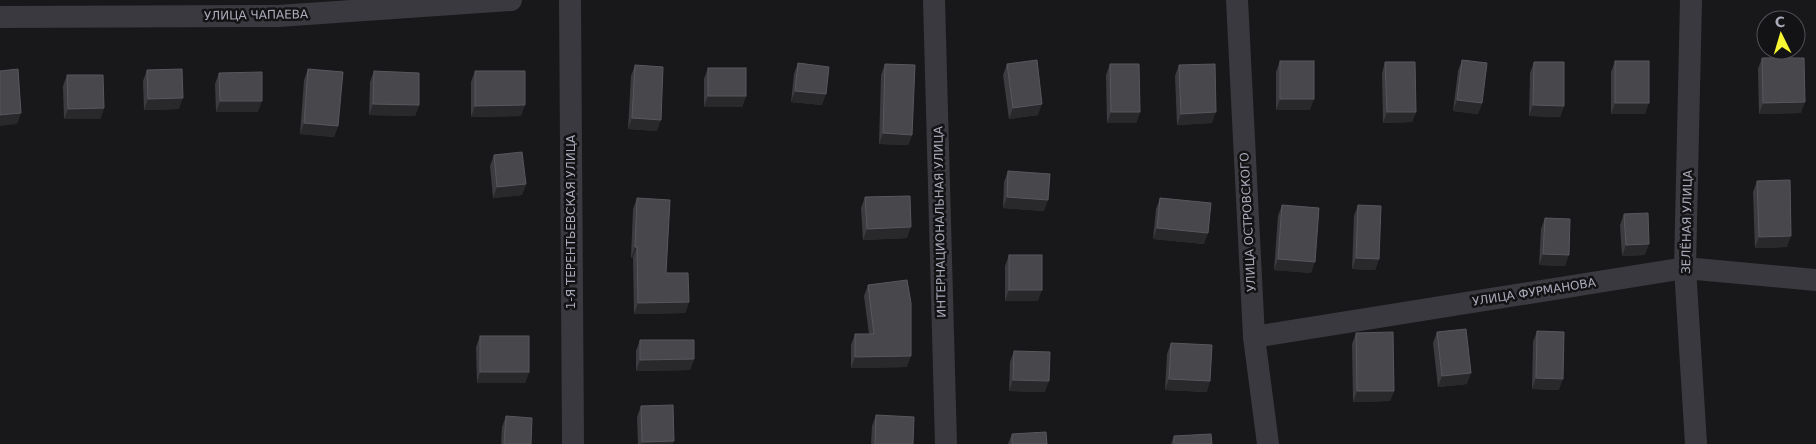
<svg xmlns="http://www.w3.org/2000/svg" width="1816" height="444" font-family="'DejaVu Sans',sans-serif">
	<style>
		.lines { fill: none; stroke-linecap: round; stroke-linejoin: round }
		.minor { stroke: #3a393f; stroke-width: 22 }
		.wall { fill: #3c3b3f }
		.shaded-wall { fill: #29282b }
		.building { fill: #48474c; stroke: #57575e }
		.labels { text-anchor: middle; stroke-width: 5; stroke-linejoin: round; paint-order: stroke }
		.street-label { font-size: 12px; fill: #aaaaba; stroke: #131315 }
	</style>
	<rect width="100%" height="100%" fill="#18181a"/>
	<g class="lines">
		<g class="minor">
			<path d="M570 0 573 444"/>
			<path d="M934 0 946 444"/>
			<path d="M1237 0 1254 337 1268 444"/>
			<path d="M1691 0 1685 268 1696 444"/>
			<path d="M0 17 278 16 511 0"/>
			<path d="M1254 337 1685 268 1816 280"/>
		</g>
	</g>
	<g class="wall">
		<path d="M1762 58 1801 113 1759 114 1758 69Z"/>
		<path d="M1462 60 1482 103 1478 114 1453 111 1458 71Z"/>
		<path d="M1280 61 1310 110H1276V72Z"/>
		<path d="M1615 61 1645 114H1611V72Z"/>
		<path d="M1385 62 1416 112 1412 122 1383 123 1382 73Z"/>
		<path d="M1534 62 1564 106 1560 117 1529 116 1530 73Z"/>
		<path d="M798 63 822 105 791 102 794 74Z"/>
		<path d="M885 64 912 135 908 145 879 144 881 75Z"/>
		<path d="M1007 64 1038 115 1009 119 1003 75Z"/>
		<path d="M1110 64 1140 112 1136 123H1107L1106 75Z"/>
		<path d="M635 65 657 131 628 129 631 76Z"/>
		<path d="M1179 65 1212 123 1177 125 1175 76Z"/>
		<path d="M708 68 746 96 742 107H704V79Z"/>
		<path d="M308 69 338 126 334 137 300 134 304 80Z"/>
		<path d="M147 70 179 109 144 110 143 81Z"/>
		<path d="M374 71 419 105 415 116 369 115 370 82Z"/>
		<path d="M475 71 521 116 471 117V82Z"/>
		<path d="M219 73 258 112H216L215 84Z"/>
		<path d="M67 75 104 108 100 119H64L63 86Z"/>
		<path d="M494 155 526 184 522 195 493 198 490 166Z"/>
		<path d="M1008 171 1044 211 1003 208 1004 182Z"/>
		<path d="M1757 181 1787 247 1755 248 1753 192Z"/>
		<path d="M865 197 907 238 863 240 861 208Z"/>
		<path d="M637 198 666 273 689 302 685 313 634 314 633 258H631L633 209Z"/>
		<path d="M1160 198 1204 244 1153 239 1156 209Z"/>
		<path d="M1282 205 1311 273 1274 270 1278 216Z"/>
		<path d="M1358 205 1379 259 1375 270 1352 269 1354 216Z"/>
		<path d="M1624 214 1645 255 1622 256 1620 225Z"/>
		<path d="M1545 218 1565 266 1539 265 1541 229Z"/>
		<path d="M1009 255 1038 301H1005V266Z"/>
		<path d="M868 285 907 367 851 368V345L855 334H869L864 296Z"/>
		<path d="M1537 331 1559 390 1532 389 1533 342Z"/>
		<path d="M1437 332 1467 384 1438 387 1433 343Z"/>
		<path d="M1356 333 1394 391 1390 401 1353 402 1352 344Z"/>
		<path d="M480 336 529 372 525 383H477L476 347Z"/>
		<path d="M640 340 694 359 690 370 636 371V351Z"/>
		<path d="M1171 343 1207 392 1165 390 1167 354Z"/>
		<path d="M1014 351 1045 392 1009 391 1010 362Z"/>
		<path d="M641 406 673 444H638L637 417Z"/>
		<path d="M876 415 913 444H871L872 426Z"/>
		<path d="M506 416 531 444H501L502 427Z"/>
		<path d="M1012 434 1047 444H1008Z"/>
		<path d="M1174 436 1212 444H1171Z"/>
	</g>
	<g class="shaded-wall">
		<path d="M795 91 826 94 822 105 791 102Z"/>
		<path d="M708 96H746L742 107H704Z"/>
		<path d="M183 98 179 109 144 110 148 99Z"/>
		<path d="M1280 99H1314L1310 110H1276Z"/>
		<path d="M1457 100 1482 103 1478 114 1453 111Z"/>
		<path d="M220 101H262L258 112H216Z"/>
		<path d="M1805 102 1801 113 1759 114 1763 103Z"/>
		<path d="M1615 103H1649L1645 114H1611Z"/>
		<path d="M373 104 419 105 415 116 369 115Z"/>
		<path d="M1042 104 1038 115 1009 119 1013 108Z"/>
		<path d="M525 105 521 116 471 117 475 106Z"/>
		<path d="M1533 105 1564 106 1560 117 1529 116Z"/>
		<path d="M104 108 100 119H64L68 109Z"/>
		<path d="M1111 112H1140L1136 123H1107Z"/>
		<path d="M1216 112 1212 123 1177 125 1181 114Z"/>
		<path d="M1387 112H1416L1412 122 1383 123Z"/>
		<path d="M21 113 17 124 0 126V115Z"/>
		<path d="M632 118 661 120 657 131 628 129Z"/>
		<path d="M304 123 338 126 334 137 300 134Z"/>
		<path d="M883 133 912 135 908 145 879 144Z"/>
		<path d="M526 184 522 195 493 198 497 187Z"/>
		<path d="M1007 197 1048 200 1044 211 1003 208Z"/>
		<path d="M911 227 907 238 863 240 867 229Z"/>
		<path d="M1157 228 1208 233 1204 244 1153 239Z"/>
		<path d="M1791 236 1787 247 1755 248 1759 237Z"/>
		<path d="M1649 244 1645 255 1622 256 1626 245Z"/>
		<path d="M635 247H637L633 258H631Z"/>
		<path d="M1543 254 1569 255 1565 266 1539 265Z"/>
		<path d="M1356 258 1379 259 1375 270 1352 269Z"/>
		<path d="M1278 259 1315 262 1311 273 1274 270Z"/>
		<path d="M1009 290H1042L1038 301H1005Z"/>
		<path d="M689 302 685 313 634 314 638 303Z"/>
		<path d="M911 356 907 367 851 368 855 357Z"/>
		<path d="M694 359 690 370 636 371 640 360Z"/>
		<path d="M480 372H529L525 383H477Z"/>
		<path d="M1471 373 1467 384 1438 387 1442 376Z"/>
		<path d="M1536 378 1563 379 1559 390 1532 389Z"/>
		<path d="M1169 379 1210 381 1207 392 1165 390Z"/>
		<path d="M1013 380 1049 381 1045 392 1009 391Z"/>
		<path d="M1357 391H1394L1390 401 1353 402Z"/>
		<path d="M674 441 673 444H641L642 442Z"/>
	</g>
	<g class="building">
		<path d="M1762 58H1804L1805 102 1763 103Z"/>
		<path d="M1037 60 1042 104 1013 108 1007 64Z"/>
		<path d="M1462 60 1487 63 1482 103 1457 100Z"/>
		<rect x="1280" y="61" width="34" height="38"/>
		<rect x="1615" y="61" width="34" height="42"/>
		<path d="M1385 62H1415L1416 112H1387Z"/>
		<path d="M1534 62H1564V106L1533 105Z"/>
		<path d="M798 63 829 67 826 94 795 91Z"/>
		<path d="M885 64 915 65 912 135 883 133Z"/>
		<path d="M1110 64H1139L1140 112H1111Z"/>
		<path d="M1215 64 1216 112 1181 114 1179 65Z"/>
		<path d="M635 65 663 67 661 120 632 118Z"/>
		<rect x="708" y="68" width="38" height="28"/>
		<path d="M18 69 21 113 0 115V71Z"/>
		<path d="M182 69 183 98 148 99 147 70Z"/>
		<path d="M308 69 343 72 338 126 304 123Z"/>
		<path d="M374 71 419 73V105L373 104Z"/>
		<path d="M475 71H525V105L475 106Z"/>
		<path d="M262 72V101H220L219 73Z"/>
		<path d="M67 75H103L104 108 68 109Z"/>
		<path d="M522 152 526 184 497 187 494 155Z"/>
		<path d="M1008 171 1050 174 1048 200 1007 197Z"/>
		<path d="M1790 180 1791 236 1759 237 1757 181Z"/>
		<path d="M910 196 911 227 867 229 865 197Z"/>
		<path d="M637 198 670 200 666 273H688L689 302 638 303 637 247H635Z"/>
		<path d="M1160 198 1211 203 1208 233 1157 228Z"/>
		<path d="M1282 205 1319 208 1315 262 1278 259Z"/>
		<path d="M1358 205 1381 206 1379 259 1356 258Z"/>
		<path d="M1648 213 1649 244 1626 245 1624 214Z"/>
		<path d="M1545 218 1570 219 1569 255 1543 254Z"/>
		<rect x="1009" y="255" width="33" height="35"/>
		<path d="M907 280 911 303V356L855 357V334H874L868 285Z"/>
		<path d="M1466 329 1471 373 1442 376 1437 332Z"/>
		<path d="M1537 331 1564 332 1563 379 1536 378Z"/>
		<path d="M1393 332 1394 391H1357L1356 333Z"/>
		<rect x="480" y="336" width="49" height="36"/>
		<path d="M640 340H694V359L640 360Z"/>
		<path d="M1171 343 1212 345 1210 381 1169 379Z"/>
		<path d="M1014 351 1050 352 1049 381 1013 380Z"/>
		<path d="M673 405 674 441 642 442 641 406Z"/>
		<path d="M876 415 914 417 913 444H875Z"/>
		<path d="M506 416 532 418 531 444H504Z"/>
		<path d="M1046 432 1047 444H1012V434Z"/>
		<path d="M1211 434 1212 444H1174V436Z"/>
	</g>
	<g class="labels">
		<g class="street-label">
			<text transform="translate(256 15) rotate(-1)" y="4">УЛИЦА ЧАПАЕВА</text>
			<text transform="translate(571 222) rotate(-90)" y="4">1-Я ТЕРЕНТЬЕВСКАЯ УЛИЦА</text>
			<text transform="translate(940 222) rotate(-91)" y="4">ИНТЕРНАЦИОНАЛЬНАЯ УЛИЦА</text>
			<text transform="translate(1248 222) rotate(-93)" y="4">УЛИЦА ОСТРОВСКОГО</text>
			<text transform="translate(1687 222) rotate(-89)" y="4">ЗЕЛЁНАЯ УЛИЦА</text>
			<text transform="translate(1534 292) rotate(-9)" y="4">УЛИЦА ФУРМАНОВА</text>
		</g>
	</g>
	<g transform="translate(1781 35) rotate(355)"><circle r="24" fill="#131315" stroke="#4f4f57"/>
	<path d="M0-4L9 19L0 12L-9 19Z" fill="#f7f632"/>
	<text y="-8" font-size="14" font-weight="bold" text-anchor="middle" fill="#aaaaba">С</text>
	</g>
</svg>
